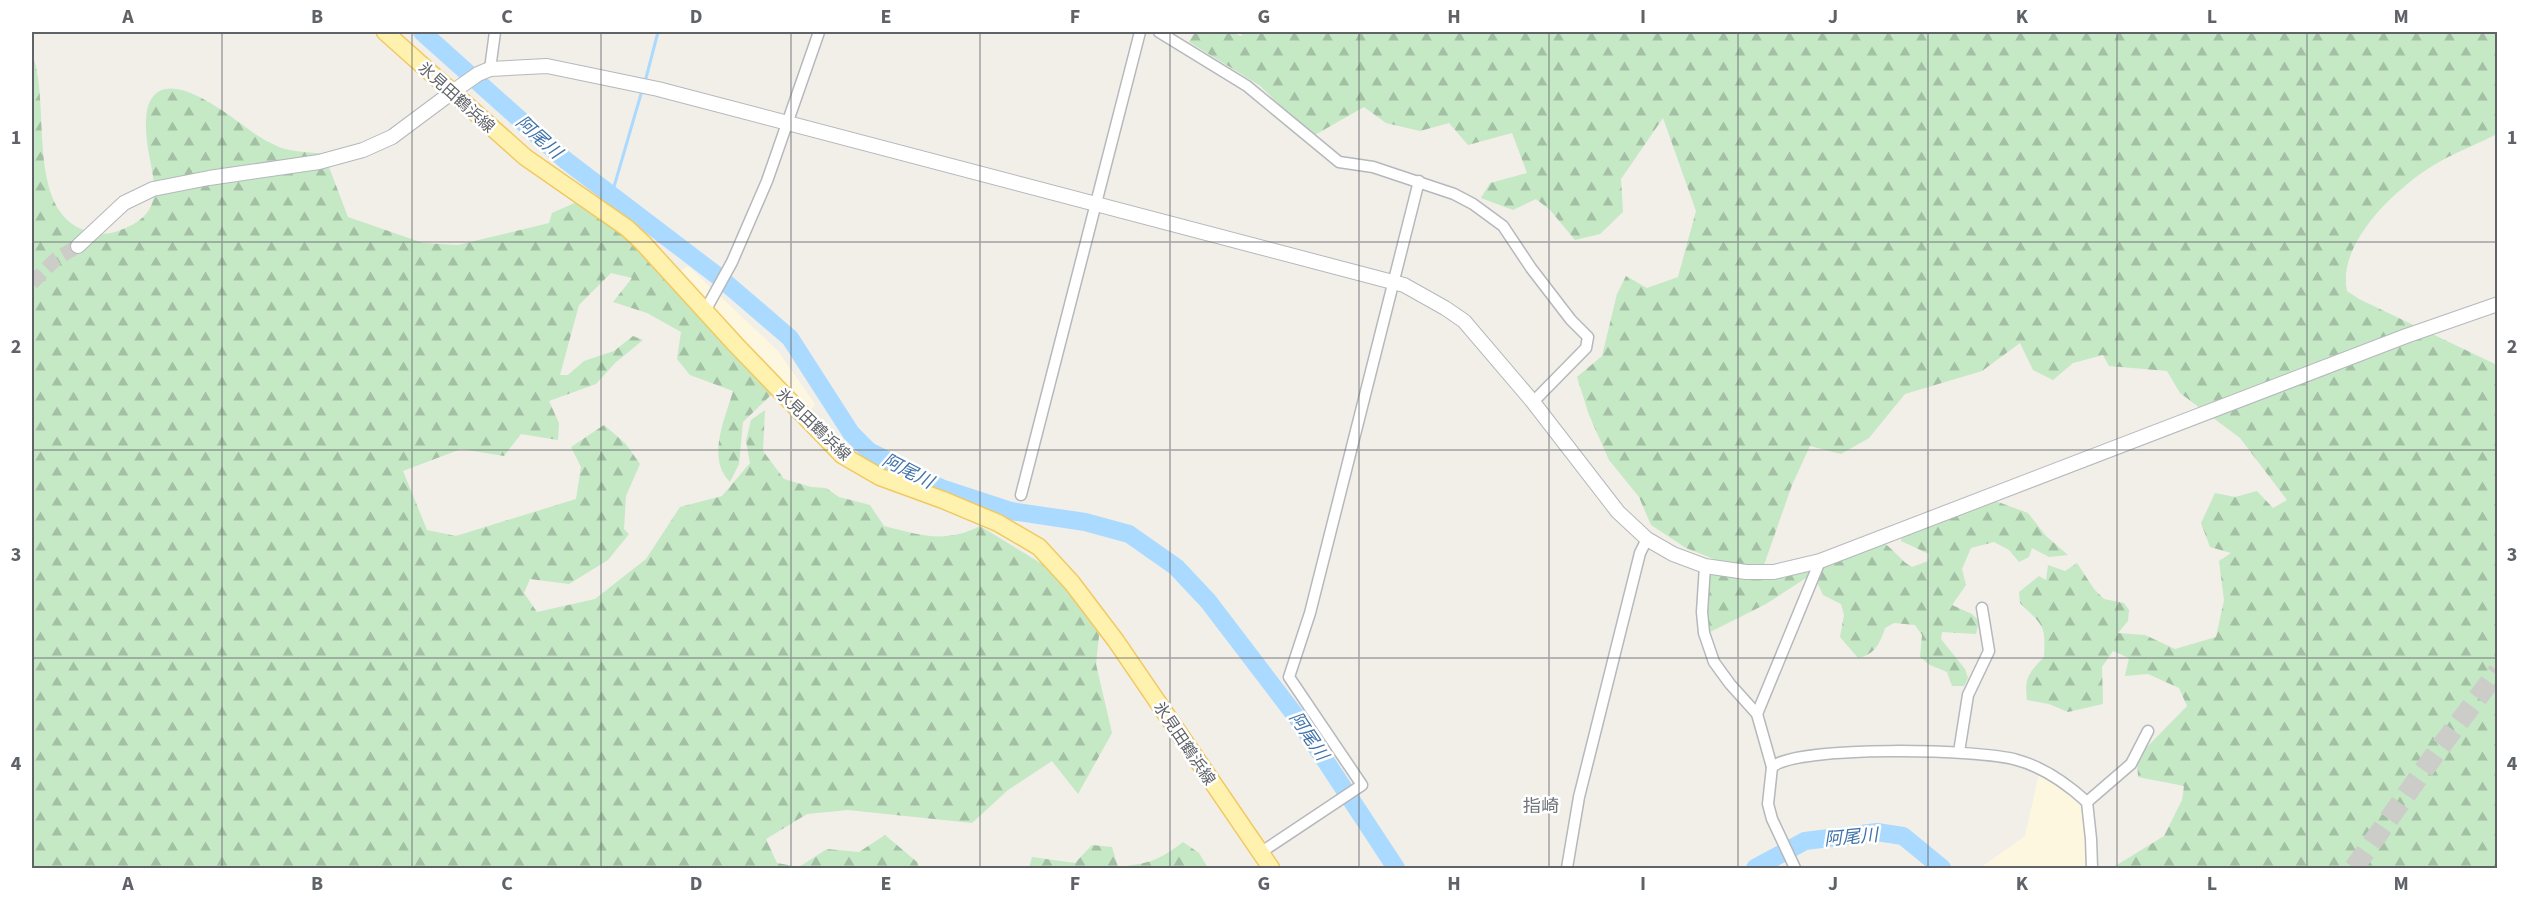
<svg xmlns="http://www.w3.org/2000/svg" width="2529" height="900" font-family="'Source Sans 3','Noto Sans JP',sans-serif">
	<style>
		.commercial { fill: #fef7e0 }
		.forest { fill: url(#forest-firs) }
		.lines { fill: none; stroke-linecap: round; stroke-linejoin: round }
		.stream { stroke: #aadaff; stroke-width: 3 }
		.river { stroke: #aadaff; stroke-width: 18 }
		.tertiary-tunnel { stroke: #ccccc8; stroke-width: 14; stroke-dasharray: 14 7; stroke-linecap: butt }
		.motorway-tunnel { stroke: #ccccc8; stroke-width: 20; stroke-dasharray: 20 10; stroke-linecap: butt }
		.minor-casing { stroke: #b5b8bc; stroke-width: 13 }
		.tertiary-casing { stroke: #b5b8bc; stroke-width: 16 }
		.primary-casing { stroke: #f2c960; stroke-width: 19 }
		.minor { stroke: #fff; stroke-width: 10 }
		.tertiary { stroke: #fff; stroke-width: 14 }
		.primary { stroke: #fff2af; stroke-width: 16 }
		.grid { fill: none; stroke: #5f6368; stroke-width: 1.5; stroke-opacity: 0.55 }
		.labels { text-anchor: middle; stroke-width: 5; stroke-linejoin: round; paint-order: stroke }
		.street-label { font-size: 16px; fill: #5f6368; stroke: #fff }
		.water-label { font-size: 18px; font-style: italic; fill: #4174aa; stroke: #fff }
		.neighbourhood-label { font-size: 18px; fill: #70757a; stroke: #fff }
		.neatline { fill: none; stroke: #5f6368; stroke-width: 2 }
		.grid-label { font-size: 20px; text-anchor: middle; font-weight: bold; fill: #5f6368 }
	</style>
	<defs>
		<pattern id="forest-firs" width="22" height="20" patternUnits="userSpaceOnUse" patternTransform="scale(1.5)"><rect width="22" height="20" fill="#c5e8c5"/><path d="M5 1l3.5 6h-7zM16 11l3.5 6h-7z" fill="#a3c0a4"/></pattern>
	</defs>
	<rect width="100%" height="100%" fill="#f1efe8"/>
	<g class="commercial">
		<path d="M688 266 778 351 815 404 809 413 678 272Z"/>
		<path d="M2039 774 2066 788 2083 810 2088 850 2086 868H1984L1983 866 2025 836Z"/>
	</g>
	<g class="forest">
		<path d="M1195 32H1230L1242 36 1241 32H2497V134C2478 144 2458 151 2439 162 2400 184 2336 242 2347 291L2359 299 2497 365V868H2112L2164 836 2182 800 2184 786 2138 777 2137 761 2146 748 2187 706 2179 688 2148 674 2125 676 2129 658 2113 651 2102 667 2103 704 2068 712 2049 704 2027 700C2024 677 2029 673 2044 657 2046 624 2043 626 2020 603L2019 592 2039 576 2046 580 2048 565 2065 571 2077 563 2094 589 2104 599 2124 603 2129 610 2128 621 2118 633 2145 635 2175 649 2216 637 2224 600 2219 561 2231 553 2210 547 2201 523 2215 493 2235 497 2257 491 2273 508 2287 500 2240 438 2180 393 2167 371 2109 366 2103 355 2073 363 2053 380 2033 370 2020 343 1982 371 1905 394 1869 438 1841 454 1810 446 1792 485 1763 568 1729 565 1686 548 1651 525 1639 497 1609 460 1589 415 1577 377 1602 356 1617 294 1626 276 1647 288 1678 277 1696 211 1663 118 1621 179 1623 212 1600 234 1575 240 1550 210 1536 199 1513 210 1481 198 1490 183 1527 173 1512 133 1468 145 1449 123 1420 131 1386 123 1364 107 1313 136 1259 85 1189 42Z"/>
		<path d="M32 54C52 103 24 212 87 231 98 234 107 235 118 231 178 210 145 171 146 124 146 115 147 105 152 98 173 67 236 121 255 134 262 139 271 143 279 147 292 152 310 152 324 154L348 217 423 243 458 245 549 223 552 213 579 201 623 235 681 292 773 393 743 422 739 464 730 482C706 458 725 419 733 391L690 375 677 359 681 332 647 313 613 302 632 278 611 273 579 305 560 375H568L584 361 614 351 633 336 643 340 615 363 596 384 549 401 559 423 558 440 521 434 504 456 461 449 403 471 427 530 456 536 576 499 581 467 571 447 604 425 625 443 640 464 626 496 624 529 629 534 608 560 569 584 530 579 524 593 537 612 595 599 646 559 680 507 722 496 750 463 746 441 751 420 765 410 763 451 784 479 811 487 826 488 839 497 870 505 884 526C920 535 945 544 980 526L1047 567 1100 627 1096 664 1112 733 1078 794 1052 761 1008 790 972 823 848 810 807 814 766 839 777 863 799 867 827 849 859 852 885 835 917 862 919 868H32Z"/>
		<path d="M1985 500 1998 502 2028 513 2046 536 2068 555 2049 557 2032 548 2029 557 2019 562 2009 550 1994 542 1971 548 1962 569 1966 585 1952 605 1972 614 1979 621 1976 634 1942 632 1941 639 1965 669 1968 678 1964 686H1952L1947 672 1930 665 1920 657 1922 635 1915 625 1894 623 1885 628C1880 644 1874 655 1858 658L1840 637 1844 615 1841 604 1823 595 1817 582 1822 567 1884 543C1894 550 1902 562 1912 567L1928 561 1929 554 1901 541 1902 534Z"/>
		<path d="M1811 570 1809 576 1766 604 1710 632C1706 612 1703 592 1712 572L1765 579Z"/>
		<path d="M1183 842 1199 853 1208 868H1029L1032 857 1075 863 1092 845 1112 847 1118 867C1148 864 1160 860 1183 842Z"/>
	</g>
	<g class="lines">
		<g class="stream">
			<path d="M646 78 658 32"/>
			<path d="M611 197 641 94"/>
		</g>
		<g class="river">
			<path d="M422 32 564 159 719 277 790 338 851 433 869 451 941 488 1011 511 1085 522 1129 534 1176 567 1208 601 1298 719 1396 868"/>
			<path d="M1755 868 1805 841 1877 832 1903 836 1942 868"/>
		</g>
		<path class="tertiary-tunnel" d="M32 283 56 259 78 246"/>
		<path class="motorway-tunnel" d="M2354 868 2438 750 2498 671"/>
		<defs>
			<g id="minor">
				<path d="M1159 32 1247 86 1339 162 1373 167 1454 194 1473 204 1503 226 1531 268 1571 320 1588 337 1586 348 1533 402"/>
				<path d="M490 69 495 32"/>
				<path d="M705 311 732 262 767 181 819 32"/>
				<path d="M1021 495 1140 32"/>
				<path d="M1705 566 1702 612 1704 633 1714 662 1730 684 1757 714 1772 767 1768 804 1772 819 1795 868"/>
				<path d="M1757 714 1820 561"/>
				<path d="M1959 752 1968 695 1989 651 1982 608"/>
				<path d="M1772 767C1797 745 1981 749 2017 760 2043 767 2066 783 2087 802L2091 839 2092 868"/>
				<path d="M2087 802 2131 764 2148 731"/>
				<path d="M1260 853 1362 785 1289 677 1310 613 1419 181"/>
				<path d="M1567 868 1579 797 1640 553 1647 539"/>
			</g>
			<path id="tertiary" d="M78 246 124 203 153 189 209 178 319 162 363 150 392 137 451 93 478 74 490 69 547 66 658 89 1404 285 1445 308 1464 321 1533 402 1618 512 1647 539 1673 554 1705 566 1746 572H1774L1820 561 2406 336 2498 304"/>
			<path id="primary" d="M385 32 525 157 627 228 642 242 736 345 842 455 880 477 943 500 998 523 1039 547 1072 583 1116 641 1271 868"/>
		</defs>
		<use href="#minor" class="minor-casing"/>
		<use href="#tertiary" class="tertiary-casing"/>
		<use href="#primary" class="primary-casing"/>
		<use href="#minor" class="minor"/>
		<use href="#tertiary" class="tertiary"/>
		<use href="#primary" class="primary"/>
	</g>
	<path class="grid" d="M222 32V868M412 32V868M601 32V868M791 32V868M980 32V868M1170 32V868M1359 32V868M1549 32V868M1738 32V868M1928 32V868M2117 32V868M2307 32V868M32 242H2498M32 450H2498M32 658H2498"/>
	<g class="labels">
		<g class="street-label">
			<text transform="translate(457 97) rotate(42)" y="6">氷見田鶴浜線</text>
			<text transform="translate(814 424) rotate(44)" y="6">氷見田鶴浜線</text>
			<text transform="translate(1185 743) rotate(56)" y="6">氷見田鶴浜線</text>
		</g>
		<g class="water-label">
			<text transform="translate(539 137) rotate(42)" y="6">阿尾川</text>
			<text transform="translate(908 471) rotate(27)" y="6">阿尾川</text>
			<text transform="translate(1309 736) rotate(56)" y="6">阿尾川</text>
			<text transform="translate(1851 837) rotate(-5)" y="6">阿尾川</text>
		</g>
		<g class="neighbourhood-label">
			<text x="1541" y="812">指崎</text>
		</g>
	</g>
	<rect width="2529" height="900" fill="none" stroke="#ffffff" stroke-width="66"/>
	<rect x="33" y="33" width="2463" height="834" class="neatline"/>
	<g class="grid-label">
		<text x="128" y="23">A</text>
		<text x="317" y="23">B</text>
		<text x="507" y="23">C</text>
		<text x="696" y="23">D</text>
		<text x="886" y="23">E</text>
		<text x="1075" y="23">F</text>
		<text x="1264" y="23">G</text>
		<text x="1454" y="23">H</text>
		<text x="1643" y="23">I</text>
		<text x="1833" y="23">J</text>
		<text x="2022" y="23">K</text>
		<text x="2212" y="23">L</text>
		<text x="2401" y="23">M</text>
		<text x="16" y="144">1</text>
		<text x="2512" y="144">1</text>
		<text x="16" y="353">2</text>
		<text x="2512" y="353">2</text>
		<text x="16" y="561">3</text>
		<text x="2512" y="561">3</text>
		<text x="16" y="770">4</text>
		<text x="2512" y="770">4</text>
		<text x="128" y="890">A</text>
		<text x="317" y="890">B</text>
		<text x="507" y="890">C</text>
		<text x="696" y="890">D</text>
		<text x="886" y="890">E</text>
		<text x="1075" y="890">F</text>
		<text x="1264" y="890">G</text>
		<text x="1454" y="890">H</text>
		<text x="1643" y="890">I</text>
		<text x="1833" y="890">J</text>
		<text x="2022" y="890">K</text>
		<text x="2212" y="890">L</text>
		<text x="2401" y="890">M</text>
	</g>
</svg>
